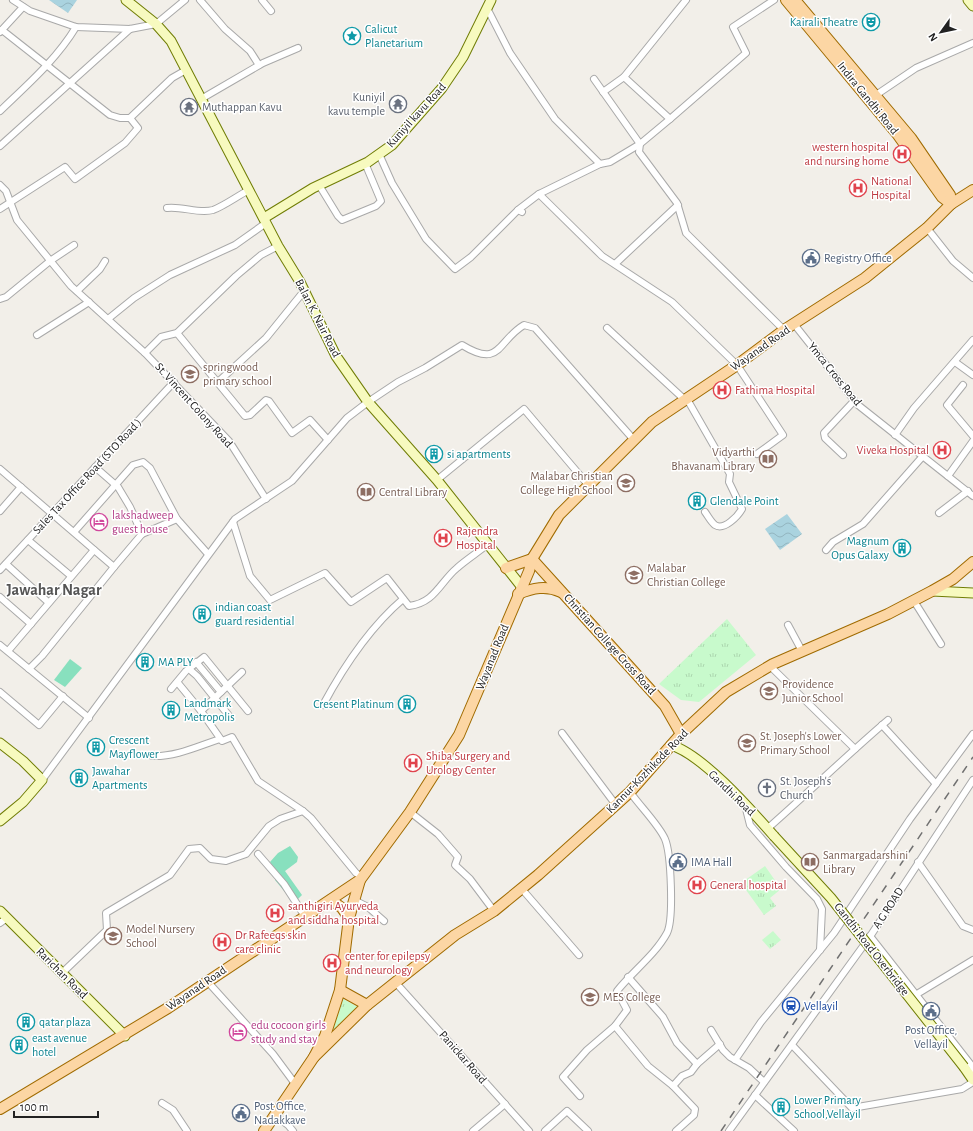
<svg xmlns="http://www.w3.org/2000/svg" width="973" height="1131" font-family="'Alegreya Sans',sans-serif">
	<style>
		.park { fill: url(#park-tufts) }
		.pitch { fill: #88e0be }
		.water { fill: url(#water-waves) }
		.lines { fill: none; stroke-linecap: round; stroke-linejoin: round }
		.street-casing { stroke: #a9a9a9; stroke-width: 8 }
		.secondary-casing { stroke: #707d05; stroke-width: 11 }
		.primary-casing { stroke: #a06b00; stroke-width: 12 }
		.street { stroke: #fff; stroke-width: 6 }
		.secondary { stroke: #f7fabf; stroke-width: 9 }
		.primary { stroke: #fcd6a4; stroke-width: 10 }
		.rail { stroke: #707070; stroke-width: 1.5; stroke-dasharray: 8 8; stroke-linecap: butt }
		.secondary-bridge-casing { stroke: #707d05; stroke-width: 11; stroke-linecap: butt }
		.secondary-bridge { stroke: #f7fabf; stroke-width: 9 }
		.labels { text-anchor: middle; stroke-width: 3; stroke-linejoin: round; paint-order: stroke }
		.culture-label { font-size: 12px; fill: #0d838f; stroke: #fff; text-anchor: start }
		.worship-label { font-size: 12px; fill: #5b616d; stroke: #fff; text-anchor: start }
		.street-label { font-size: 12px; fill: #222; stroke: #fff }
		.health-label { font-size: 12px; fill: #be3a42; stroke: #fff; text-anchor: start }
		.service-label { font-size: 12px; fill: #4e5e75; stroke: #fff; text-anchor: start }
		.education-label { font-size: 12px; fill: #785e54; stroke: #fff; text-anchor: start }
		.hotel-label { font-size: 12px; fill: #b23c85; stroke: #fff; text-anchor: start }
		.transit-label { font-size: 12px; fill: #164399; stroke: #fff; text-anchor: start }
		.district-label { font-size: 16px; font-weight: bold; fill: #555; stroke: #fff }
	</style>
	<defs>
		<pattern id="park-tufts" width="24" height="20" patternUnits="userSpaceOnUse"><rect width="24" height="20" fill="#c8facc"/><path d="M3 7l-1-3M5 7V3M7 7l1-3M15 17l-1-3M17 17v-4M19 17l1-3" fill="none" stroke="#acd6af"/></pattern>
		<pattern id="water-waves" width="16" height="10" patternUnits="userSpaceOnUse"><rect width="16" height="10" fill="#aad3df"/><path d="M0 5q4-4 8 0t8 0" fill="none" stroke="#92b5bf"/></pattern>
	</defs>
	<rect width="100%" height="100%" fill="#f2efe9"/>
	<g class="park">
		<path d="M727 619 756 655 699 702 681 700 659 684Z"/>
		<path d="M765 866 781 889 770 898 776 906 764 915 741 883Z"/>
		<path d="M773 931 781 940 770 949 762 940Z"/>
		<path d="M343 999 358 1007 332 1032Z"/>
	</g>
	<g class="pitch">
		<path d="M70 659 82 668 65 687 54 680Z"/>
		<path d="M290 846 298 857 297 862 285 871 302 895 294 903 275 880 276 873 270 862 278 853Z"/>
	</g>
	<g class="water">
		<path d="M49 0H77L68 13Z"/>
		<path d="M787 514 802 534 780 550 765 529Z"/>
	</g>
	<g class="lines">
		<defs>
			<g id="street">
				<path d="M13 0 30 11 76 27 130 29 156 24 185 0"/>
				<path d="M200 0 225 29 250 51 259 65"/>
				<path d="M262 0 271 11"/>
				<path d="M686 0 624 77 670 119 640 144 639 152 677 203 686 233 784 330"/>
				<path d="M487 8 510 53 555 119 600 164 610 162 640 144 594 79"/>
				<path d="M2 30 110 115 120 118H130"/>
				<path d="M0 32 23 7"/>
				<path d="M603 92 624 77"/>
				<path d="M876 95 916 68 973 43"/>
				<path d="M201 99 263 63 298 48"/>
				<path d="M0 111C28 84 56 60 76 27"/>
				<path d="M670 119 746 53 733 27 774 0"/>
				<path d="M0 146 130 29"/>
				<path d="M379 154 392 183 426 239 455 269 471 257 518 210 522 212"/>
				<path d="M0 185 6 191 17 220 71 286 145 353 229 441 266 499"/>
				<path d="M319 185 338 216 342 220 376 206 381 201 365 163"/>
				<path d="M539 194 600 164"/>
				<path d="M167 208C182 206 199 214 213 210 224 206 239 195 249 190"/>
				<path d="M0 209 65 167 75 179 125 143 138 128 130 118 172 78 186 70"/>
				<path d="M518 210 539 194 602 256 672 302 737 365 783 435 757 454"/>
				<path d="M927 228 953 261 973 278"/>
				<path d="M615 264 678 205"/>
				<path d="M77 291 100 269 105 261"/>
				<path d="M0 299 6 297 50 261 74 245"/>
				<path d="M108 319 134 298 170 275 235 245 266 223"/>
				<path d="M794 324 858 405 973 496"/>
				<path d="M607 328 685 400"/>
				<path d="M177 333 245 416 250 415 266 400 269 401 292 433 310 420 328 440"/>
				<path d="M37 335 89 302"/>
				<path d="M145 353 161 337 177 333 236 276 261 255 278 246"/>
				<path d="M955 362 973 375"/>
				<path d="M218 382 266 338 304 291"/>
				<path d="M963 385 947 405 973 436"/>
				<path d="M687 399 730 474 729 482 742 509C738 516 724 531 715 525 711 522 708 516 705 512"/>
				<path d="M895 435 914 408 973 340"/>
				<path d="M843 455 825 438 824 433 854 401"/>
				<path d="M0 469 114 567 142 534 130 507 118 487 95 467"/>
				<path d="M948 476 973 441"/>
				<path d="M437 480 524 409 589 486"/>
				<path d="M0 511 21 487"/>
				<path d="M939 513 968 491"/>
				<path d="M233 522 250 576 270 600 325 573 351 602 387 578 409 606C435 603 440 582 457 568 466 560 477 553 487 545"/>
				<path d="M74 532 133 465 143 462 150 468 177 519"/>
				<path d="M142 534 177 519 208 554"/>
				<path d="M28 540 71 576"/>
				<path d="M826 550 833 542 863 524 923 456"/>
				<path d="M6 564 48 602"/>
				<path d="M0 570 174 382"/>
				<path d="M0 597 31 624 8 651"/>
				<path d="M914 601 941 644"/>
				<path d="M31 624 94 550"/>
				<path d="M788 625 802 651"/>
				<path d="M0 645 89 718"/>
				<path d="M196 662 221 692"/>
				<path d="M770 666 855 749"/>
				<path d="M29 669 42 656 114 567"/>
				<path d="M189 669 197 676 230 717"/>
				<path d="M178 683 201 711 222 741 232 737 258 781 303 811 311 818 356 873 362 877"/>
				<path d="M171 689 186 671 204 657 248 711"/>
				<path d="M0 692 39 725 63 696"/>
				<path d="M323 705C344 666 369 628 403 599"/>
				<path d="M201 711 242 672"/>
				<path d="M882 725 936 784"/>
				<path d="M562 733 616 805"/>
				<path d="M152 756C176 757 198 746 220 739"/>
				<path d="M42 780 235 519 292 481 347 418 368 402 398 382 425 368 462 345C501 369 497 341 524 325L535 328 634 440"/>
				<path d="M745 805 750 825 786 867 817 899 822 909 820 950"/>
				<path d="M410 812 438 834 458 857 455 865 470 879 494 911"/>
				<path d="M767 829C808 793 847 755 888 720"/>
				<path d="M258 854 284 884 306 918"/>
				<path d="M918 862 963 926 973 930"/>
				<path d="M521 888 579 955"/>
				<path d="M354 900 368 907 384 921"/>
				<path d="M0 923 7 918"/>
				<path d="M870 936 972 1066 973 1073"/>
				<path d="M62 973 107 930 106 913 170 875 189 849 200 848 211 859 226 861 246 854 269 826 280 819 303 811"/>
				<path d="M628 977 663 1017 677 1043 697 1064"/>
				<path d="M207 981 273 1054 296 1085"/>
				<path d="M396 983 529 1131"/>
				<path d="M917 994 973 960"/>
				<path d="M615 1026 648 1066 673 1086 682 1076 691 1072 697 1064 720 1044"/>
				<path d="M711 1030 723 1050 730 1057 749 1068 764 1082"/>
				<path d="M792 1045 852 1108 962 1089 973 1082"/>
				<path d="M735 1060 761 1022 834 933 910 819 973 734"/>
				<path d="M673 1086 695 1109 694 1115 676 1131"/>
				<path d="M755 1095 794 1131"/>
				<path d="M580 1096 563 1077 587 1050 615 1026 627 1010 617 991C633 971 655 955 667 933 674 919 671 853 665 839 659 825 639 805 630 792"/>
				<path d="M162 1103 173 1110 187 1131"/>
				<path d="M275 1115 288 1125 293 1131"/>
				<path d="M473 1131 505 1104"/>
				<path d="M545 1131 567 1111 588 1131"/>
				<path d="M729 1131 869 938 973 780"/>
			</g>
			<g id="secondary">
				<path d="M126 0 156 24 171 41 278 246 300 282 336 356 368 402 437 480 521 586"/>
				<path d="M968 0 973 6"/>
				<path d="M264 218 313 188 368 162 392 145 442 88 463 57 491 0"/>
				<path d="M932 591 973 593"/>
				<path d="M0 743 23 761 42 780 23 802 0 821"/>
				<path d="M671 745C703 755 751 810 774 836"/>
				<path d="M0 911 125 1036"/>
				<path d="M964 1067 973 1080"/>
			</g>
			<g id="primary">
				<path d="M786 0 898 135 942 197 951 204"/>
				<path d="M795 0 911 138 950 195 951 204"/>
				<path d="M532 559 665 706 681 734"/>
				<path d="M506 568 532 559"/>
				<path d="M518 594C533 588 546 585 561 592"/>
				<path d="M331 900 342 908 349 918"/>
				<path d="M340 990 367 1005"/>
				<path d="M314 1057 367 1005 455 935 494 911 538 875 630 792 681 734 726 692 773 664 888 614 932 591 953 579 973 562"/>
				<path d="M0 1109 168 1008 360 880 410 812 459 735 529 571 532 559 559 515 652 422 737 365 784 330 865 278 927 228 951 204 973 190"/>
				<path d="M264 1131 314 1057 325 1036 340 990 349 918 360 880"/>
			</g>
		</defs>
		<use href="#street" class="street-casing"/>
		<use href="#secondary" class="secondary-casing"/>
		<use href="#primary" class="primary-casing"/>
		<use href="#street" class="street"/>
		<use href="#secondary" class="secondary"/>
		<use href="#primary" class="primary"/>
		<path class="rail" d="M721 1131 973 757"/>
		<defs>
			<path id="secondary-bridge" d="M774 836 831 898 964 1067"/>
		</defs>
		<use href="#secondary-bridge" class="secondary-bridge-casing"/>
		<use href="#secondary-bridge" class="secondary-bridge"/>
	</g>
	<defs>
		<symbol id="theatre-ring" viewBox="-11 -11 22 22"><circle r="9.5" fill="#fff" stroke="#0f9aa8" stroke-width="1.5"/><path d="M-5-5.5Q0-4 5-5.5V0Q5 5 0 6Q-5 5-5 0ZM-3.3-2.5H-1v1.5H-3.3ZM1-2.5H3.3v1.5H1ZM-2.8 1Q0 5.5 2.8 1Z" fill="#0f9aa8"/></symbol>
		<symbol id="sight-ring" viewBox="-11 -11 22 22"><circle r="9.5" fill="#fff" stroke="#0f9aa8" stroke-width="1.5"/><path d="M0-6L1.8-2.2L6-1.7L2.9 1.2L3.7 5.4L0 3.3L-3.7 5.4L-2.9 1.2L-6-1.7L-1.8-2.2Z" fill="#0f9aa8"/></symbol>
		<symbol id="temple-ring" viewBox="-11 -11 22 22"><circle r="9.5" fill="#fff" stroke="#6b7280" stroke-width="1.5"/><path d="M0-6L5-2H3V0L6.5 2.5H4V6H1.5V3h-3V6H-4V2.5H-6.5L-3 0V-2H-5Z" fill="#6b7280"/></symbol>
		<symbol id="hospital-ring" viewBox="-11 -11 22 22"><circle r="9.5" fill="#fff" stroke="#e0444e" stroke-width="1.5"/><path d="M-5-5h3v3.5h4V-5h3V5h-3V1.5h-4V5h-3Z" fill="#e0444e"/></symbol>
		<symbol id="civic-ring" viewBox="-11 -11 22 22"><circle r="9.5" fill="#fff" stroke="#5c6f8a" stroke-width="1.5"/><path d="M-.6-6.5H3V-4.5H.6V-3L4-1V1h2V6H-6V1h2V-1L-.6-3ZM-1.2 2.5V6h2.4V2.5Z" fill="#5c6f8a"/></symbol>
		<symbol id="school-ring" viewBox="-11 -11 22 22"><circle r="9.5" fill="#fff" stroke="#8d6e63" stroke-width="1.5"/><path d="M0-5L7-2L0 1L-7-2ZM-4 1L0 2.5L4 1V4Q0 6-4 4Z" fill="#8d6e63"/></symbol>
		<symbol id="building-ring" viewBox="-11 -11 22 22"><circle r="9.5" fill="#fff" stroke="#0f9aa8" stroke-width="1.5"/><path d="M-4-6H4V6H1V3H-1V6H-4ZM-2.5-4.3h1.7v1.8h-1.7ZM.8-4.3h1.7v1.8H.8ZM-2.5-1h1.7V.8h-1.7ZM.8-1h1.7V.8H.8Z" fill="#0f9aa8"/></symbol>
		<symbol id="library-ring" viewBox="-11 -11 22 22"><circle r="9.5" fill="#fff" stroke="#8d6e63" stroke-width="1.5"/><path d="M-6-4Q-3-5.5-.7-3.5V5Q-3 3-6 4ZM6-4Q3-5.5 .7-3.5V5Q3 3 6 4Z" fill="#8d6e63"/></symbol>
		<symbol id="hotel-ring" viewBox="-11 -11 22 22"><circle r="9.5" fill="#fff" stroke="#d1479c" stroke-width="1.5"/><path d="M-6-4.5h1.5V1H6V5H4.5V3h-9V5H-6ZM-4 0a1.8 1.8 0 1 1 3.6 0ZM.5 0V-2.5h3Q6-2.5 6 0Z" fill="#d1479c"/></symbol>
		<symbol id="university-ring" viewBox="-11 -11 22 22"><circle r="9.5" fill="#fff" stroke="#8d6e63" stroke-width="1.5"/><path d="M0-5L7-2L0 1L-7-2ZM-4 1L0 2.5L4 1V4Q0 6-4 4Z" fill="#8d6e63"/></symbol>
		<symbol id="church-ring" viewBox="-11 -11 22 22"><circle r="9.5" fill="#fff" stroke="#6b7280" stroke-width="1.5"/><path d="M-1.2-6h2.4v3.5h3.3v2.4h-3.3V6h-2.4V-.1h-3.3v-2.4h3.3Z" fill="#6b7280"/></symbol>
		<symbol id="station-ring" viewBox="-11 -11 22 22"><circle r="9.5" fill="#fff" stroke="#1a4fb4" stroke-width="1.5"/><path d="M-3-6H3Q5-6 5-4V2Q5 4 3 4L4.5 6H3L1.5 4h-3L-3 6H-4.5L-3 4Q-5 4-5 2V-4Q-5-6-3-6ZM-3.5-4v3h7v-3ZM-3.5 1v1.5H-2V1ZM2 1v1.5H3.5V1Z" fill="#1a4fb4"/></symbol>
	</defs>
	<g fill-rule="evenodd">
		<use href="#theatre-ring" x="861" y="12" width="20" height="20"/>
		<use href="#sight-ring" x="342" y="26" width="20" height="20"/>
		<use href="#temple-ring" x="388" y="94" width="20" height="20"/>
		<use href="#temple-ring" x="179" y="97" width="20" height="20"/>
		<use href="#hospital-ring" x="892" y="144" width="20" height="20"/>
		<use href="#hospital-ring" x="848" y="178" width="20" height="20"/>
		<use href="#civic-ring" x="801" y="248" width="20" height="20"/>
		<use href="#school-ring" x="180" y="364" width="20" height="20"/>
		<use href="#hospital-ring" x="712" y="380" width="20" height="20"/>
		<use href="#hospital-ring" x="932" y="440" width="20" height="20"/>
		<use href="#building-ring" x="424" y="444" width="20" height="20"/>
		<use href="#library-ring" x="758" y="449" width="20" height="20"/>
		<use href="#school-ring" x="616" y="473" width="20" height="20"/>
		<use href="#library-ring" x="356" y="482" width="20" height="20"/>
		<use href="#building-ring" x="687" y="491" width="20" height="20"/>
		<use href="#hotel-ring" x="89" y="512" width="20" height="20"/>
		<use href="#hospital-ring" x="433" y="528" width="20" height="20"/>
		<use href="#building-ring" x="892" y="538" width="20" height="20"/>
		<use href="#university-ring" x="624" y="565" width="20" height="20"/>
		<use href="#building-ring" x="192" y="604" width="20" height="20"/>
		<use href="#building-ring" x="135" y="652" width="20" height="20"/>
		<use href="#school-ring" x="759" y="681" width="20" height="20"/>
		<use href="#building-ring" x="397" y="694" width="20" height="20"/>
		<use href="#building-ring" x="161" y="700" width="20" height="20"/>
		<use href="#school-ring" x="737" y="733" width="20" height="20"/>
		<use href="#building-ring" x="86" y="737" width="20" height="20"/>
		<use href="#hospital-ring" x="403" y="753" width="20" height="20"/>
		<use href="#building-ring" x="69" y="768" width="20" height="20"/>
		<use href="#church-ring" x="757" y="778" width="20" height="20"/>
		<use href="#civic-ring" x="668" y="852" width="20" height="20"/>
		<use href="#library-ring" x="800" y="852" width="20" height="20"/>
		<use href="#hospital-ring" x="687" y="875" width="20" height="20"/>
		<use href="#hospital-ring" x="265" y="903" width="20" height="20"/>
		<use href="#school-ring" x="103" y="926" width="20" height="20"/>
		<use href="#hospital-ring" x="212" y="932" width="20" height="20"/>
		<use href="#hospital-ring" x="322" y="953" width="20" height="20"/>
		<use href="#school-ring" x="580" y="987" width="20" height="20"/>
		<use href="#station-ring" x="781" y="996" width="20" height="20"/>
		<use href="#civic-ring" x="921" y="1001" width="20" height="20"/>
		<use href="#building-ring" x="16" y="1012" width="20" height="20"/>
		<use href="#hotel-ring" x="228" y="1022" width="20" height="20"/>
		<use href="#building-ring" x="9" y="1035" width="20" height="20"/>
		<use href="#building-ring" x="771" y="1097" width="20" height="20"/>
		<use href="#civic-ring" x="231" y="1103" width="20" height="20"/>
	</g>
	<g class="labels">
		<g class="culture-label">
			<text x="858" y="26" text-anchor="end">Kairali Theatre</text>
			<text x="365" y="33">Calicut<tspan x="365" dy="14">Planetarium</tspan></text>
			<text x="447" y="458">si apartments</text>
			<text x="710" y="505">Glendale Point</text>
			<text x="889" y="545" text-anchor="end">Magnum<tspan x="889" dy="14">Opus Galaxy</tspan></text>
			<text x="215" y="611">indian coast<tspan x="215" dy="14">guard residential</tspan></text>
			<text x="158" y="666">MA PLY</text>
			<text x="184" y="707">Landmark<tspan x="184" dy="14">Metropolis</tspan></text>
			<text x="394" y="708" text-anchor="end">Cresent Platinum</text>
			<text x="109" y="744">Crescent<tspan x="109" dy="14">Mayflower</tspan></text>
			<text x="92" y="775">Jawahar<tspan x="92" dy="14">Apartments</tspan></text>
			<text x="39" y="1026">qatar plaza</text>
			<text x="32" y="1042">east avenue<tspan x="32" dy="14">hotel</tspan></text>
			<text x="794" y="1104">Lower Primary<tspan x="794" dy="14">School,Vellayil</tspan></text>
		</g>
		<g class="worship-label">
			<text x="385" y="101" text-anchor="end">Kuniyil<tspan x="385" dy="14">kavu temple</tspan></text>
			<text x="202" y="111">Muthappan Kavu</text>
			<text x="780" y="785">St. Joseph's<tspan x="780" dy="14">Church</tspan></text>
		</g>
		<g class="street-label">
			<text transform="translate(868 98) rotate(51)" y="4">Indira Gandhi Road</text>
			<text transform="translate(416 115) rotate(-48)" y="4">Kuniyil kavu Road</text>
			<text transform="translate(318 318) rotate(63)" y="4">Balan K. Nair Road</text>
			<text transform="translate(760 348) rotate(-35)" y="4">Wayanad Road</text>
			<text transform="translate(835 374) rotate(51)" y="4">Ymca Cross Road</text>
			<text transform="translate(194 405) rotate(48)" y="4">St. Vincent Colony Road</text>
			<text transform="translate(87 476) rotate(-47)" y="4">Sales Tax Office Road (STO Road )</text>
			<text transform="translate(610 644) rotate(48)" y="4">Christian College Cross Road</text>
			<text transform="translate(492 657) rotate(-68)" y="4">Wayanad Road</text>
			<text transform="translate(647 771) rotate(-46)" y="4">Kannur-Kozhikode Road</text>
			<text transform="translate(732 793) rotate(44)" y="4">Gandhi Road</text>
			<text transform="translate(888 908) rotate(-57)" y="4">A G ROAD</text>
			<text transform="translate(872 949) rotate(52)" y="4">Gandhi Road Overbridge</text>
			<text transform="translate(62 973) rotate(45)" y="4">Rarichan Road</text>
			<text transform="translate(196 988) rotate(-34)" y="4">Wayanad Road</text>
			<text transform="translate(463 1057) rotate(49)" y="4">Panickar Road</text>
		</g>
		<g class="health-label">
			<text x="889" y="151" text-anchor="end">western hospital<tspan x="889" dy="14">and nursing home</tspan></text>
			<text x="871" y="185">National<tspan x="871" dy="14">Hospital</tspan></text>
			<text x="735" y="394">Fathima Hospital</text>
			<text x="929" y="454" text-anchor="end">Viveka Hospital</text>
			<text x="456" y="535">Rajendra<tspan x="456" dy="14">Hospital</tspan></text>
			<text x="426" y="760">Shiba Surgery and<tspan x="426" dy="14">Urology Center</tspan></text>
			<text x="710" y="889">General hospital</text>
			<text x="288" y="910">santhigiri Ayurveda<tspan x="288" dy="14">and siddha hospital</tspan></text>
			<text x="235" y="939">Dr Rafeeqs skin<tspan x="235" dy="14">care clinic</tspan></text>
			<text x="345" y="960">center for epilepsy<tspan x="345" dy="14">and neurology</tspan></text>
		</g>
		<g class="service-label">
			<text x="824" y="262">Registry Office</text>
			<text x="691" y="866">IMA Hall</text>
			<text x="931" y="1034" text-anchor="middle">Post Office,<tspan x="931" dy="14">Vellayil</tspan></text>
			<text x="254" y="1110">Post Office,<tspan x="254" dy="14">Nadakkave</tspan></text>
		</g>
		<g class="education-label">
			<text x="203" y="371">springwood<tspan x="203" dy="14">primary school</tspan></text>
			<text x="755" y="456" text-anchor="end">Vidyarthi<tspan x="755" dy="14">Bhavanam Library</tspan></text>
			<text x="613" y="480" text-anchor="end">Malabar Christian<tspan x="613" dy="14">College High School</tspan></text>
			<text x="379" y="496">Central Library</text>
			<text x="647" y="572">Malabar<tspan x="647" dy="14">Christian College</tspan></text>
			<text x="782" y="688">Providence<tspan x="782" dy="14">Junior School</tspan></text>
			<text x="760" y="740">St. Joseph's Lower<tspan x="760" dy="14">Primary School</tspan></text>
			<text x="823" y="859">Sanmargadarshini<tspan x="823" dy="14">Library</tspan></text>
			<text x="126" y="933">Model Nursery<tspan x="126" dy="14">School</tspan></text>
			<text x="603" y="1001">MES College</text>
		</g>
		<g class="hotel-label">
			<text x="112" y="519">lakshadweep<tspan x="112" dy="14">guest house</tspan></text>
			<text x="251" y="1029">edu cocoon girls<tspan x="251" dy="14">study and stay</tspan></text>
		</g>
		<g class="transit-label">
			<text x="804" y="1010">Vellayil</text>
		</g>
		<g class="district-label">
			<text x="54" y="595">Jawahar Nagar</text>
		</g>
	</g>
	<g transform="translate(941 32) rotate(237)" stroke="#ffffff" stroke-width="3" paint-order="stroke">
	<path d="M0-3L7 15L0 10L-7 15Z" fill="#222222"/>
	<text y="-6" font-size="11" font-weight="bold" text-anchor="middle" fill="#222222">N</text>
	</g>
	<path d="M14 1111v6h84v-6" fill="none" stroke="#222222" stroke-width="2"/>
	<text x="20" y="1111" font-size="12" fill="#222222" stroke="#ffffff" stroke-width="3" paint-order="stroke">100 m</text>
</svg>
